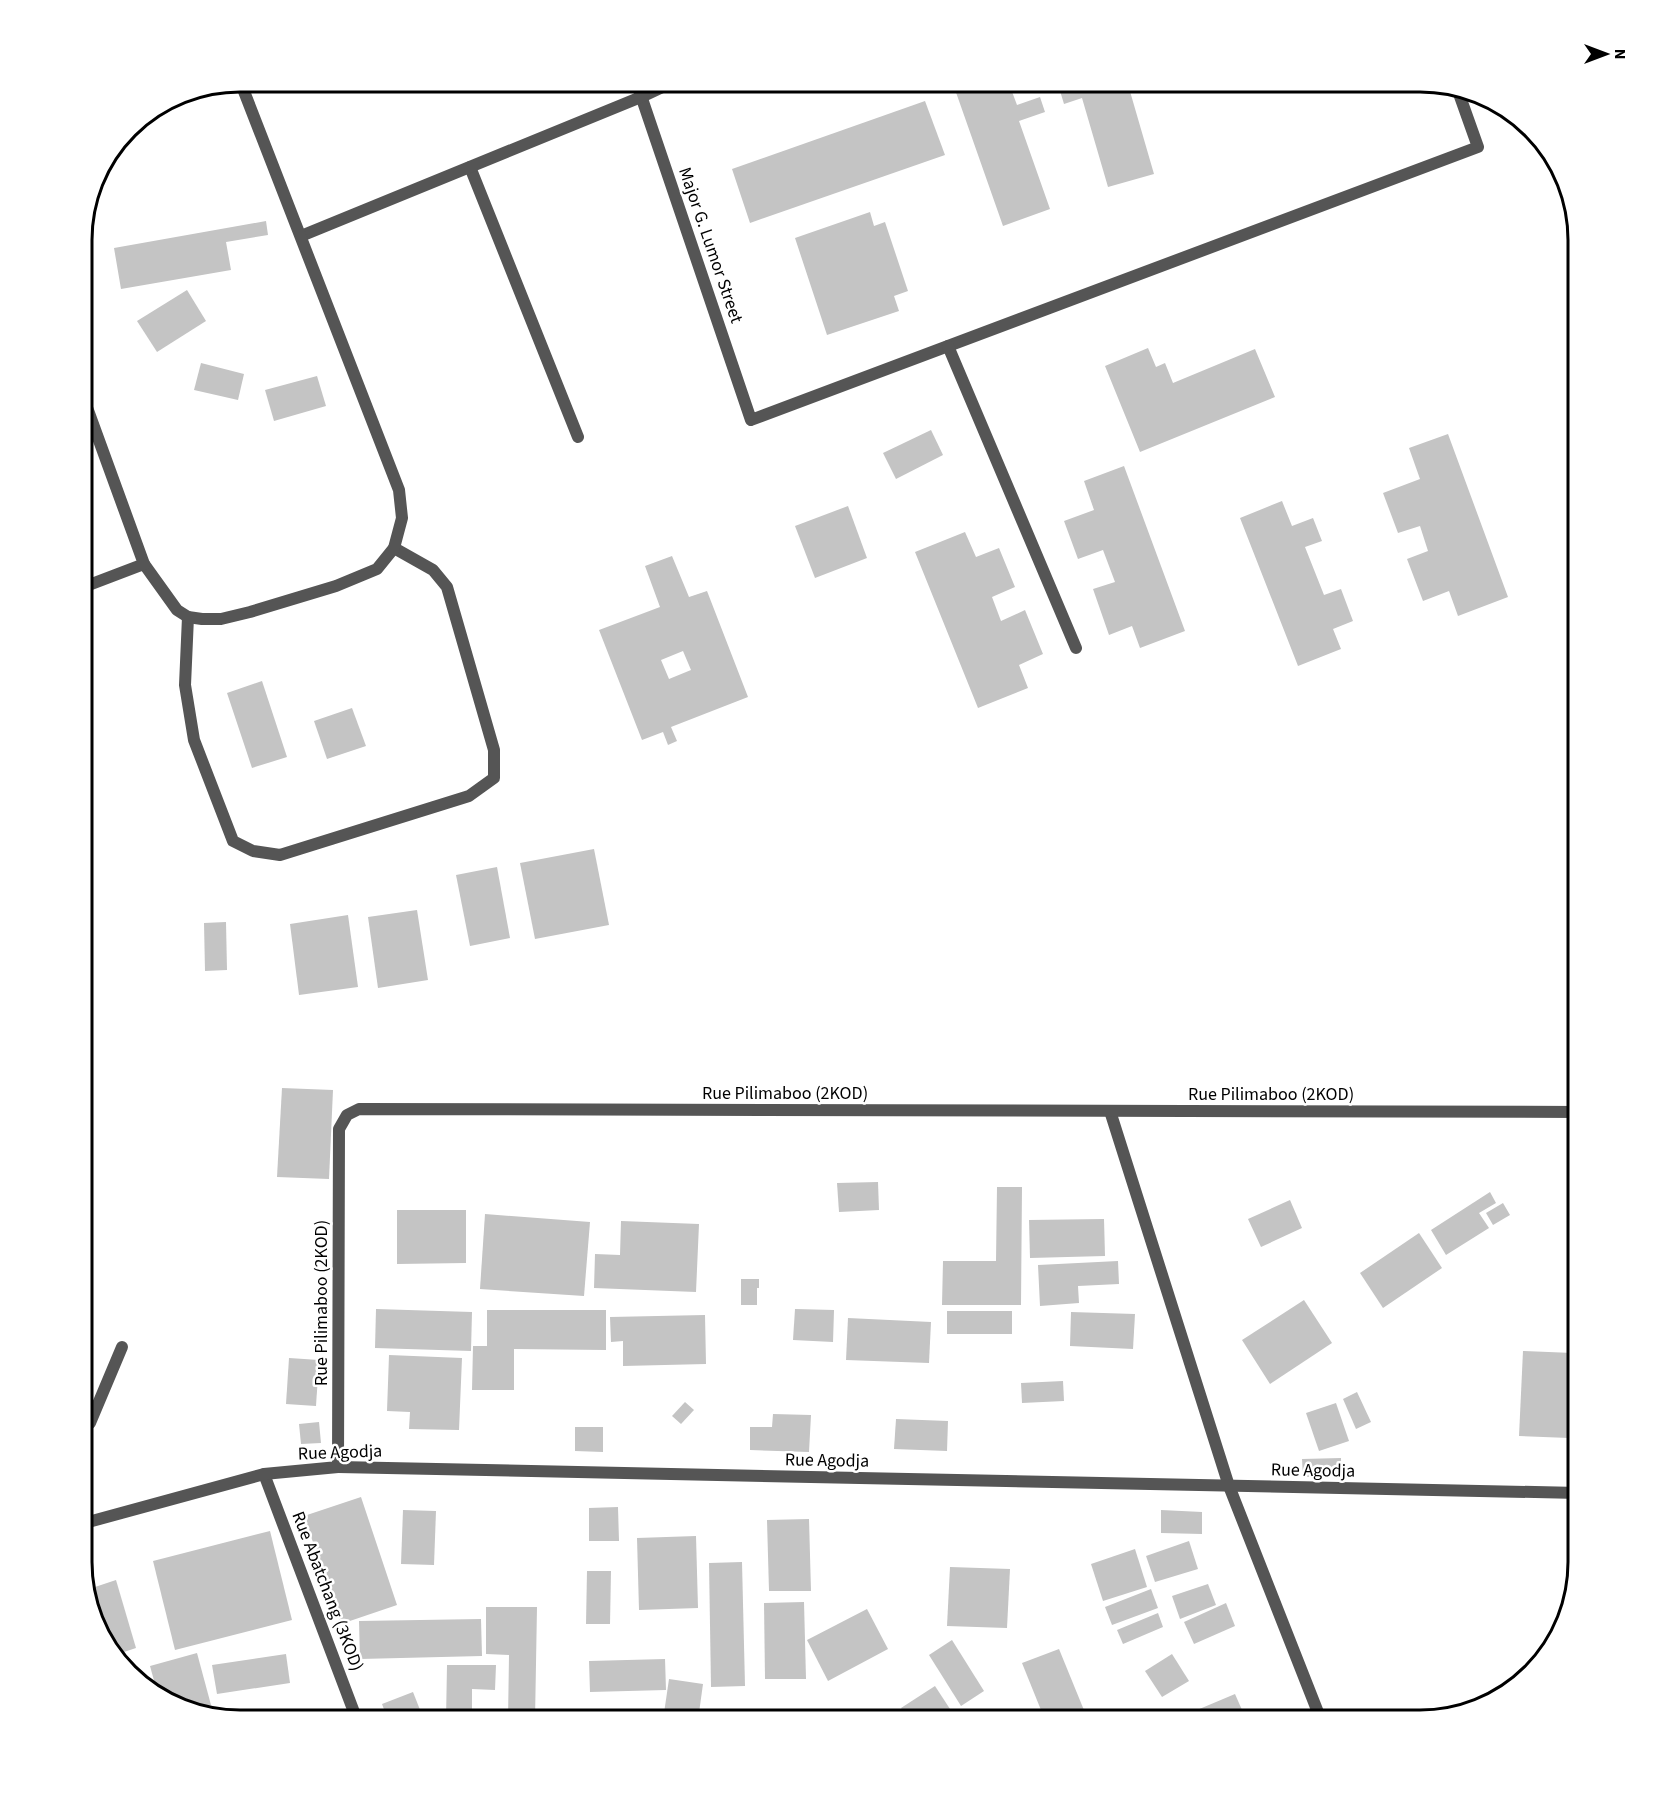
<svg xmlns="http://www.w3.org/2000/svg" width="1660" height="1801" font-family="'Source Sans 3',sans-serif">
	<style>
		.building { fill: #c4c4c4; fill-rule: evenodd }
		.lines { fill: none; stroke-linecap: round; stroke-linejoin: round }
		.service { stroke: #555; stroke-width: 12 }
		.minor { stroke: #555; stroke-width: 12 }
		.tertiary { stroke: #555; stroke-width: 12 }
		.labels { text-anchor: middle; stroke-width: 5; stroke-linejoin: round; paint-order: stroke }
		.street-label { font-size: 18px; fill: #000; stroke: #fff }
		.rim { fill: none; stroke: #000; stroke-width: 3 }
	</style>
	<rect width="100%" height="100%" fill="#fff"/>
	<g class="building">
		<path d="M952 81H1008L1017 105 1040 97 1045 112 1019 121 1050 209 1003 226Z"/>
		<path d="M1057 81H1127L1154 174 1108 187 1082 98 1064 104Z"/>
		<path d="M1165 81H1185V82L1168 88Z"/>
		<path d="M925 101 945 155 750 223 732 169Z"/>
		<path d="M870 212 874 226 885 222 908 291 894 296 899 311 827 335 795 238Z"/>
		<path d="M266 221 268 235 226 242 231 270 121 289 114 248Z"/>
		<path d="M187 290 206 321 157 352 137 321Z"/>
		<path d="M1148 348 1156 367 1165 363 1173 383 1255 349 1275 397 1140 452 1105 366Z"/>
		<path d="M201 363 244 374 238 400 194 390Z"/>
		<path d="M317 376 326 406 274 421 265 390Z"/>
		<path d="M931 430 943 455 896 479 883 453Z"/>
		<path d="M1448 434 1508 597 1458 616 1449 591 1423 601 1407 559 1428 551 1420 526 1398 533 1383 493 1420 479 1409 448Z"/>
		<path d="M1124 466 1185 631 1140 648 1132 626 1109 635 1093 589 1115 582 1103 550 1078 559 1064 521 1094 510 1084 481Z"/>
		<path d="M1282 501 1292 526 1313 518 1322 541 1305 547 1324 595 1341 589 1353 621 1333 629 1341 649 1298 666 1240 518Z"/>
		<path d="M848 506 867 558 815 578 795 526Z"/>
		<path d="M965 532 976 557 999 548 1015 587 992 597 1001 621 1025 610 1043 654 1019 665 1028 688 978 708 915 552Z"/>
		<path d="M672 556 689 597 707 591 748 697 671 727 677 741 668 745 663 732 642 740 599 630 660 607 645 566ZM683 651 691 670 669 679 661 660Z"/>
		<path d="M262 681 287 757 252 768 227 693Z"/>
		<path d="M352 708 366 746 327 759 314 721Z"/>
		<path d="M594 849 609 925 535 939 520 863Z"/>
		<path d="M497 867 510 938 470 946 456 875Z"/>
		<path d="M417 910 428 980 378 988 368 917Z"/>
		<path d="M348 915 358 987 299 995 290 924Z"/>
		<path d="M226 922 227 970 205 971 204 923Z"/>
		<path d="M282 1088 333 1090 329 1179 277 1177Z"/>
		<path d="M878 1182 879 1210 839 1212 837 1183Z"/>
		<path d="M997 1187H1022L1021 1305H942L943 1261H996Z"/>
		<path d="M1490 1192 1496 1203 1479 1213 1489 1228 1446 1255 1431 1230Z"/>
		<path d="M1290 1200 1302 1228 1261 1247 1248 1219Z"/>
		<path d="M1503 1203 1510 1215 1493 1225 1486 1213Z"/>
		<path d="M397 1210H466V1263L397 1264Z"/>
		<path d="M485 1214 590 1222 584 1296 480 1289Z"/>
		<path d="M1104 1219 1105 1256 1030 1258 1029 1220Z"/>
		<path d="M621 1221 699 1224 696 1292 594 1288 595 1254 620 1255Z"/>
		<path d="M1419 1233 1442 1268 1383 1308 1360 1273Z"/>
		<path d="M1118 1261 1119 1284 1078 1286 1079 1303 1040 1306 1038 1265Z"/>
		<path d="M741 1279H759V1288H757V1305H741Z"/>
		<path d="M1304 1300 1332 1343 1270 1384 1242 1340Z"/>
		<path d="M376 1309 472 1312 471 1351 375 1348Z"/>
		<path d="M795 1309 834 1310 833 1342 793 1340Z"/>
		<path d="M487 1310H606V1350L514 1349V1390H472L473 1346H487Z"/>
		<rect x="947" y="1311" width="65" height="23"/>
		<path d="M1071 1312 1135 1314 1133 1349 1070 1346Z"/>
		<path d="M705 1315 706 1364 623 1366V1341L611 1342 610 1317Z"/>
		<path d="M848 1318 931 1322 929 1363 846 1360Z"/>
		<path d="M1523 1351 1573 1353 1569 1438 1519 1436Z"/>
		<path d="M389 1355 462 1358 459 1430 409 1429 410 1412 387 1411Z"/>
		<path d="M289 1358 319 1360 316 1406 286 1404Z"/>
		<path d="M1063 1381 1064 1401 1022 1403 1021 1383Z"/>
		<path d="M1357 1392 1371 1422 1356 1429 1343 1399Z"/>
		<path d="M685 1402 694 1410 681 1424 672 1416Z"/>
		<path d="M1336 1403 1349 1441 1319 1451 1306 1413Z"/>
		<path d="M773 1414 811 1415 809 1452 750 1450V1427H772Z"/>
		<path d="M896 1419 948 1421 947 1451 894 1449Z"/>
		<path d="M319 1422 321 1443 301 1444 299 1424Z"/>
		<path d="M575 1427H603V1452L575 1451Z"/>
		<path d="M1341 1458V1476L1303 1477 1302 1459Z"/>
		<path d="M361 1497 397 1605 341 1624 304 1516Z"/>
		<path d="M618 1507 619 1541H589V1508Z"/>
		<path d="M403 1510 436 1511 434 1565 401 1564Z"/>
		<path d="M1161 1510 1202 1512V1534L1161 1533Z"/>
		<path d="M809 1519 811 1591H769L767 1520Z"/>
		<path d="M270 1531 292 1620 175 1650 153 1561Z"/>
		<path d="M696 1536 698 1608 639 1610 637 1538Z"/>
		<path d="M1189 1541 1198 1569 1155 1582 1146 1556Z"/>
		<path d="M1135 1549 1147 1587 1103 1601 1091 1564Z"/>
		<path d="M742 1562 745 1686 711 1687 709 1563Z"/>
		<path d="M950 1567 1010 1569 1007 1628 947 1626Z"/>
		<path d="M587 1571H611L610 1624H586Z"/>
		<path d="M116 1580 136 1648 112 1656 90 1613 86 1590Z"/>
		<path d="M1208 1584 1216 1605 1180 1619 1172 1596Z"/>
		<path d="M1151 1589 1158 1608 1112 1625 1105 1607Z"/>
		<path d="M804 1602 806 1679H765L764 1603Z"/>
		<path d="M1226 1603 1235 1626 1194 1644 1184 1622Z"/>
		<path d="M486 1607H537L535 1720H508L509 1655 486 1654Z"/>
		<path d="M867 1609 888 1649 828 1681 807 1640Z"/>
		<path d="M1158 1613 1163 1627 1123 1644 1117 1630Z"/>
		<path d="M481 1619 482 1656 360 1659 359 1621Z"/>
		<path d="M952 1640 984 1691 961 1706 929 1655Z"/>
		<path d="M1059 1649 1088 1720H1045L1022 1663Z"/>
		<path d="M197 1653 211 1705 195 1710 170 1704 158 1695 150 1666Z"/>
		<path d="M286 1654 290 1683 217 1694 212 1665Z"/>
		<path d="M1172 1654 1189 1681 1162 1697 1145 1671Z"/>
		<path d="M665 1659 666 1690 590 1692 589 1661Z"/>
		<path d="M447 1665H496L495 1690 472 1689V1720H446Z"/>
		<path d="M669 1679 703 1684 698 1720H663Z"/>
		<path d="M935 1686 950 1709 933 1720H909L901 1708Z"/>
		<path d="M413 1692 424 1720H388L382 1704Z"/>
		<path d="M1235 1694 1246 1719 1179 1720 1178 1718Z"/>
	</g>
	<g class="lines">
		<g class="service">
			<path d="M470 167 578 437"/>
			<path d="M188 617 185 685 194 740 233 841 253 851 280 855 469 796 494 778V750L447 587 433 570 394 548"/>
			<path d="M81 1430 90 1423 122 1347"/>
		</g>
		<g class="minor">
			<path d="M636 81 751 420 1478 147 1457 88"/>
			<path d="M301 236 641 97 675 81"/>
			<path d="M948 346 1076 648"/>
			<path d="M144 564 177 610 188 617 202 619H221L250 612 336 586 377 569 394 548 402 518 399 490 240 81"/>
			<path d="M81 588 144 564 81 391"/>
			<path d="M1110 1111 1229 1486 1321 1720"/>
			<path d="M338 1467 1579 1493"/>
			<path d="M264 1474 357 1720"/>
		</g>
		<path class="tertiary" d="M81 1524 264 1474 338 1467 339 1129 347 1115 359 1109 1579 1112"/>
	</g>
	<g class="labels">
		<g class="street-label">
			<text transform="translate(711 245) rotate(71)" y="6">Major G. Lumor Street</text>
			<text x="785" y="1099">Rue Pilimaboo (2KOD)</text>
			<text x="1271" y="1100">Rue Pilimaboo (2KOD)</text>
			<text transform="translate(321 1303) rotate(-90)" y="6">Rue Pilimaboo (2KOD)</text>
			<text transform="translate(340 1452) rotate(-2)" y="6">Rue Agodja</text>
			<text transform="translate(827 1460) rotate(1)" y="6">Rue Agodja</text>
			<text transform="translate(1313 1470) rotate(1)" y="6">Rue Agodja</text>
			<text transform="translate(328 1591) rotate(69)" y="6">Rue Abatchang (3KOD)</text>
		</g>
	</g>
	<path d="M0 0H1660V1801H0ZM240 92H1420A148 148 0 0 1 1568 240V1562A148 148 0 0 1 1420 1710H240A148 148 0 0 1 92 1562V240A148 148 0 0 1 240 92Z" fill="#fff" fill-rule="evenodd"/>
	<path class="rim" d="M240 92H1420A148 148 0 0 1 1568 240V1562A148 148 0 0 1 1420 1710H240A148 148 0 0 1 92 1562V240A148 148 0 0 1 240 92Z"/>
	<g transform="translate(1606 54) rotate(90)" stroke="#ffffff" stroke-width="4.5" paint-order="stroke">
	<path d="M0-4.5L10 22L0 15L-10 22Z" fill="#000000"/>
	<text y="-9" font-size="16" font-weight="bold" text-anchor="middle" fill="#000000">N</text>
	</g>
</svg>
